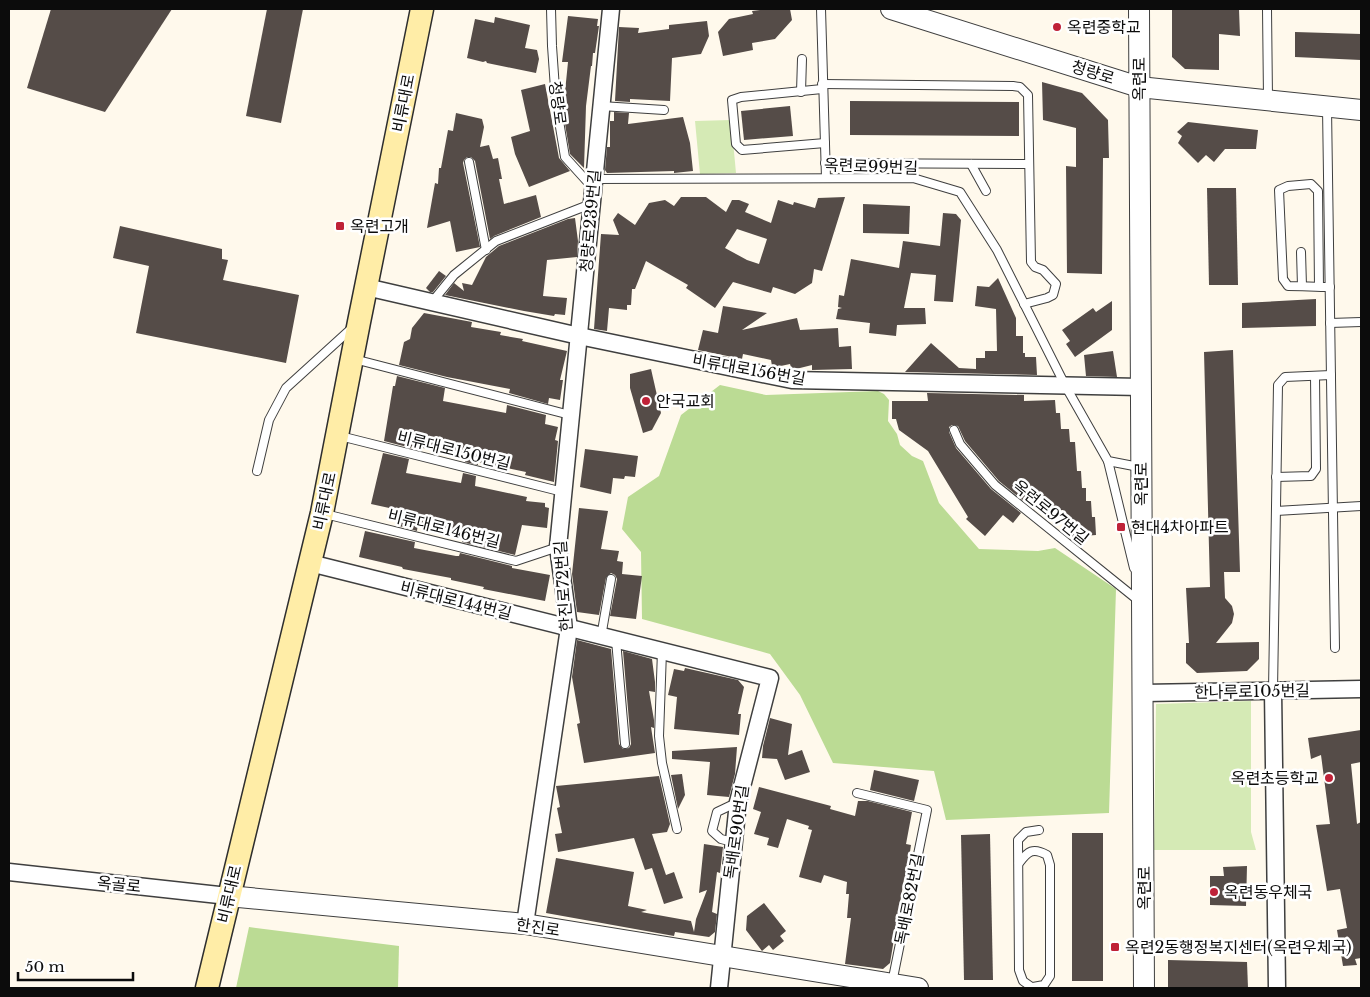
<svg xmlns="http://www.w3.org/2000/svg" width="1370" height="997" font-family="'Libre Baskerville','Noto Sans KR',serif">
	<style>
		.green { fill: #d5eab5 }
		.forest { fill: #bbdb94 }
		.building { fill: #554c48; fill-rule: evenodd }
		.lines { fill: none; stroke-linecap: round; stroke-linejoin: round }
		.service-casing { stroke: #3f3f3f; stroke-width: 10 }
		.minor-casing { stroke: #3f3f3f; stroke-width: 19 }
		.tertiary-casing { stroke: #3f3f3f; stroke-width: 22 }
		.secondary-casing { stroke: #2e2e2e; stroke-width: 25 }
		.service { stroke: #fff; stroke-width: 8 }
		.minor { stroke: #fff; stroke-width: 16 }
		.tertiary { stroke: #fff; stroke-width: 20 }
		.secondary { stroke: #ffeda7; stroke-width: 22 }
		.poi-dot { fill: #bf2238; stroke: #fff; stroke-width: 2 }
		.labels { text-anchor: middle; stroke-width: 5; stroke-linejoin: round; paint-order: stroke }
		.poi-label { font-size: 16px; fill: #0c0c0c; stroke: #fff; text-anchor: start }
		.street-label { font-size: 16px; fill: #0c0c0c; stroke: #fff }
	</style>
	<rect width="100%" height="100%" fill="#fff9ec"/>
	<g class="green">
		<path d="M731 120 736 173 700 174 695 121Z"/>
		<path d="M1251 701V832L1256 850H1154L1156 704Z"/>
	</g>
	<g class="forest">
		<path d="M720 385 766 395 878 391 884 394 889 400 888 421 897 434 900 445 912 456 923 461 939 503 979 549 1038 551 1055 548 1116 589 1109 813 946 820 934 771 833 763 800 695 770 654 642 619 641 552 622 529 628 497 659 476 681 415Z"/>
		<path d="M249 927 399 946 398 988H236Z"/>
	</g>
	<g class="building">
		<path d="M51 9H172L105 112 27 88Z"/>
		<path d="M267 9H303L281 123 246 116Z"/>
		<path d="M768 9H790L792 20 775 39 752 43 753 50 723 56 718 32 729 19 753 14 752 11Z"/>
		<path d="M1172 9H1239L1240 36 1219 34V70L1185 69 1172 57Z"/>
		<path d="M568 16 598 19 597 26H599L595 53H593L592 66H591L586 106 584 168 570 154 563 112 568 62H562Z"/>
		<path d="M495 17 530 25 525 48 537 50 539 59 536 73 487 63 486 61 483 62 467 58 475 19 494 23Z"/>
		<path d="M707 21 709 36 701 54 672 58 670 101 630 99V102L615 101 619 27 639 28 638 33 669 29V25Z"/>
		<path d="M1295 32 1361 34V60L1295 57Z"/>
		<path d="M1042 82 1082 93 1108 120 1109 158H1103L1102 274 1067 273 1066 166 1076 167V128L1043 120Z"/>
		<path d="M545 84 559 158 570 171 529 187 515 154 511 137 530 131 521 90Z"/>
		<path d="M850 101 1019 102V136L850 135Z"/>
		<path d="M790 106 793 136 744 140 741 111Z"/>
		<path d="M614 112 629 113 628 124 683 117 690 143 693 171 674 173V171L607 173 605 170 607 147H610V121H614Z"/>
		<path d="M456 113 482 119 484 127 480 147 489 145 493 159 498 158 502 179H499L504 204 536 195 541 217 494 236 490 239 475 161 471 157H467L464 160 463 163 480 247 456 252 450 221 427 228 435 183 438 184 439 168H441L448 130 453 131Z"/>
		<path d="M1188 122 1258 130 1256 149H1225L1214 162 1206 155 1198 163 1178 143 1182 136 1177 132Z"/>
		<path d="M1207 188H1236L1238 285H1209Z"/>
		<path d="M681 197H706L726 212 732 200H739L749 204 745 212 771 223 778 200 793 205 794 202 815 208 818 198 845 197 822 271 814 269 812 283 795 294 773 287 771 293 733 282 715 308 686 288 688 285 646 261 635 289H632L631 305H627V310L609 308 607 331 594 329 601 234 619 235 613 220 618 213 635 225 649 203 665 200 674 206ZM737 229 767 239 759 264 747 260 725 248Z"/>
		<path d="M863 204 910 206 909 234 863 233Z"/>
		<path d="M943 213 956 214 961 220 953 302 934 301 936 275 911 273 904 308H925L926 324 897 325 896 336 869 333 870 323 836 319 838 309 842 308 838 307 839 295 844 296 851 259 899 268 903 241 940 246Z"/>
		<path d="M575 218 578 241 577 257 547 260 543 296 567 298 565 315 555 314 554 316 524 311 445 295 454 283 464 291 462 283 472 285 486 257 499 246 568 219Z"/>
		<path d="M120 226 222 249V259L228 260 223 280 299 295 286 363 136 333 149 266 113 258Z"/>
		<path d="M439 271 446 276 433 292H430L426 288Z"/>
		<path d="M998 278 1016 318V336H1023V353H1025V357H1036L1037 375 905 372 931 343 959 368 976 369V358H985V351H997L996 309 975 306 977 286 989 287Z"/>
		<path d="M1316 299V326L1242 328V303Z"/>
		<path d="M1112 301V330L1075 357 1066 344 1070 341 1062 330 1093 308 1096 312Z"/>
		<path d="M723 306 767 313 742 330 797 318 800 330 838 328 839 347 851 346 852 369 812 370V365L792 370 790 364 776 367 772 366 771 360 743 354 742 359 698 350 703 330 718 333Z"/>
		<path d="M424 313 472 322 471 327 501 332 500 335 523 339 522 341 567 351 560 380H563L560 400 549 398 548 404 509 393 510 389 447 377 399 365 404 342 410 339 412 328Z"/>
		<path d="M1233 350 1240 572H1224L1225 598 1232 606 1234 614 1232 623 1216 643 1259 642V659L1247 671 1197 673 1186 663V643H1189L1186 588 1210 587 1204 352Z"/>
		<path d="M1113 351 1117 377 1086 376 1084 355Z"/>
		<path d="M651 369 661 413 652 430 643 433 630 388V374Z"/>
		<path d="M397 376 445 388 443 401 506 413 507 405 546 415 545 424 558 427 555 440 558 441 554 482 525 475 526 472 478 462V465L465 462V458L439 453V451L412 446 411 448 384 441 393 386H395Z"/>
		<path d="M927 393 1024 395V401L1055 400 1056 413H1060L1061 429H1069L1070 442H1075L1077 471H1081L1082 488H1086V501H1091L1092 517H1095L1096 535 1072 537V533L1069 534 1068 530 1065 531 1063 510 1043 512V507L1032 508 999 481 965 441 958 426 952 425 949 427V432L956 448 991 489 1021 513 1013 523 1003 515 985 536 966 519 968 517 928 451 899 430 896 419H892V401H928Z"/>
		<path d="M585 449 638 456 635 477 625 476 624 479 613 478 611 494 580 487Z"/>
		<path d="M383 453 409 459 406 473 461 483 463 473 476 476 475 486 527 497 526 501 545 503V507L549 508 547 528 522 525 515 555 462 542 464 532 418 522 417 531 399 526 403 511 371 504Z"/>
		<path d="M579 508 608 511 601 549 619 551 617 561 623 562 622 574 642 576 636 619 610 616 617 579 615 575 611 573 606 578 599 615 577 612 572 574Z"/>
		<path d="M365 531 415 542 414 548 456 556H459L460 553 512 566V568L550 575 545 601 483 589 484 587 451 580V578L403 569 402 567 359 557Z"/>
		<path d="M577 640 611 649 619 744 623 749 629 748 631 744 623 651 652 659 655 682V692L649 691 654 720V728L651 727 655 753 584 763 577 724 580 723 572 677Z"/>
		<path d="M685 668 738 680 744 687 738 714H741L739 735 674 729 677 697 668 695 674 669 684 671Z"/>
		<path d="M770 718 792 724 788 755 802 750 810 772 785 780 777 759 762 758 763 746Z"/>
		<path d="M1361 730V762L1351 764 1357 824 1361 822V958L1355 959 1357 965 1343 966 1337 930 1347 928 1340 889 1327 891 1316 825 1330 824 1321 755 1311 759 1308 738Z"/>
		<path d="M737 747 735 774 729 797 707 795 710 762 672 759V751Z"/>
		<path d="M874 770 919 780 914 801 870 790Z"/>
		<path d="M682 774 685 795 678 809 671 775Z"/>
		<path d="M659 776 670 824 667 832 652 834 666 875 674 872 683 898 664 904 652 868 645 870 634 838 558 852 555 834 562 833 557 808 560 807 556 786Z"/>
		<path d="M759 787 831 806 830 809 855 816 858 801H868L912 812 906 844 911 845 906 879H904L890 963 883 969 845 964 851 918H847L849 894H846L847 882 824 875 821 883 799 877 812 830 808 829 809 826 787 819 778 848 767 845 769 838 754 834 761 812 753 809Z"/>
		<rect x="1072" y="833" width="31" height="148"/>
		<path d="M990 834 993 980H964L961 835Z"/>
		<path d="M704 844 723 847 720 873 717 872 712 912 717 914 715 932 709 937 675 932 674 936 546 913 556 858 634 872 628 906 647 910 641 912 691 921 694 932 696 919 707 890 699 893Z"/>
		<path d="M1247 866 1246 906 1210 905V876H1224L1223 867Z"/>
		<path d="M764 903 786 931 780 936 784 941 773 950 769 945 762 951 746 930 747 916Z"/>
		<path d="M1168 960 1247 962 1248 988H1168Z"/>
	</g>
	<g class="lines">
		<defs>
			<g id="service">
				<path d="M551 9 552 46 556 103 565 157 593 188"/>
				<path d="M821 9 826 178"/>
				<path d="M1267 9 1268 98"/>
				<path d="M822 84 1013 86 1020 87 1028 95 1031 262 1035 267 1043 270 1056 284 1053 295 1047 298 1024 304"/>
				<path d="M822 89 741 97 732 100 736 144 742 150 825 143"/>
				<path d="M801 92 802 59"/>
				<path d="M601 106 664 110"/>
				<path d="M1327 108 1335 648"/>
				<path d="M469 162 486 250"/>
				<path d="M825 163 1029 164"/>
				<path d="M971 164 986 191"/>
				<path d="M593 179 913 178 960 192 997 250 1066 387 1108 461 1139 467"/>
				<path d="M1301 252 1302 286"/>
				<path d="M1319 287 1318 191 1311 184 1288 186 1279 190 1283 279 1288 286C1302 286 1316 287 1330 287"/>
				<path d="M432 302 454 275 496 241 591 204"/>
				<path d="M1330 323 1361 322"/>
				<path d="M354 359 570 415"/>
				<path d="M954 430 960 444 995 485 1139 601"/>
				<path d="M340 436 563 492"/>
				<path d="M1108 461 1134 568"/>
				<path d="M257 471 269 420 286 388 352 328"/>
				<path d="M1276 477 1311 476 1316 469 1315 376"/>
				<path d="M1276 511 1361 506"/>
				<path d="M325 514 516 561 558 547"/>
				<path d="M601 637 611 579"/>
				<path d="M616 640 625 744"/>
				<path d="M662 651 659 736 662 763 677 829"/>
				<path d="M1273 690 1278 385 1285 377 1331 375"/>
				<path d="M857 793 927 810 892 983"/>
				<path d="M733 842 721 839 712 831 717 812 738 802"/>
				<path d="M1019 863C1028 851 1033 847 1047 855L1050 865V976L1044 985 1033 987"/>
				<path d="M1033 988 1023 981 1019 970 1018 840 1026 832 1039 830"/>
			</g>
			<g id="minor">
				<path d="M366 287 579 336 792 380 1141 387"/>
				<path d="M310 563 770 678 738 802 719 988"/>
				<path d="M1273 690 1277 988"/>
				<path d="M1143 693 1361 689"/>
				<path d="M9 872 228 896"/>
				<path d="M525 924 569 628 558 547 611 9"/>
			</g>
			<g id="tertiary">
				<path d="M891 9 1139 87 1361 110"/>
				<path d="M1139 9 1144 988"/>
				<path d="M228 896 525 924 918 988"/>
			</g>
			<path id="secondary" d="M207 988 322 513 359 322 422 9"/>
		</defs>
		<use href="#service" class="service-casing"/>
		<use href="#minor" class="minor-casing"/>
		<use href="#tertiary" class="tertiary-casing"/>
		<use href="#secondary" class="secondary-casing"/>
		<use href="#service" class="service"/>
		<use href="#minor" class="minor"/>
		<use href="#tertiary" class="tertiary"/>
		<use href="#secondary" class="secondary"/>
	</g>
	<g class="poi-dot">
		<circle cx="1057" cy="27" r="5"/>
		<rect x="335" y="221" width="10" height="10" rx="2.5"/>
		<circle cx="646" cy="401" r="5"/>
		<rect x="1116" y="522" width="10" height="10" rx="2.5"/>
		<circle cx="1329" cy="778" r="5"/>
		<circle cx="1214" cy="892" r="5"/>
		<rect x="1110" y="942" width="10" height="10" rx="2.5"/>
	</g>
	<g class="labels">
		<g class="poi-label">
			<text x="1067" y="33">옥련중학교</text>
			<text x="350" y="232">옥련고개</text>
			<text x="656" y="407">안국교회</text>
			<text x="1131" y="533">현대4차아파트</text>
			<text x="1319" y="784" text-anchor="end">옥련초등학교</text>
			<text x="1224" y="898">옥련동우체국</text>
			<text x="1125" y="953">옥련2동행정복지센터(옥련우체국)</text>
		</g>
		<g class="street-label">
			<text transform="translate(1093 72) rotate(17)" y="6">청량로</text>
			<text transform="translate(1139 79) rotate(-90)" y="6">옥련로</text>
			<text transform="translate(403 103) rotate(-79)" y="6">비류대로</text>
			<text transform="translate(558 103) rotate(83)" y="6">청량로</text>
			<text transform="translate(871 166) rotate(2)" y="6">옥련로99번길</text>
			<text transform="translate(590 221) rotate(-85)" y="6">청량로239번길</text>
			<text transform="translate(749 369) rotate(10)" y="6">비류대로156번길</text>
			<text transform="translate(454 450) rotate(14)" y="6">비류대로150번길</text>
			<text transform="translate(1141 484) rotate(-90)" y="6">옥련로</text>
			<text transform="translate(324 501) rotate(-78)" y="6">비류대로</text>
			<text transform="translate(1051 512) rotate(39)" y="6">옥련로97번길</text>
			<text transform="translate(444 528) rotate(14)" y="6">비류대로146번길</text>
			<text transform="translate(563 586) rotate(-94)" y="6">한진로72번길</text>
			<text transform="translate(456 600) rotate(14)" y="6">비류대로144번길</text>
			<text transform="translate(1252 691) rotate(-1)" y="6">한나루로105번길</text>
			<text transform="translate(736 832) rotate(-82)" y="6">독배로90번길</text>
			<text transform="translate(119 884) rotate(6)" y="6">옥골로</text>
			<text transform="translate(1144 888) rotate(-90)" y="6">옥련로</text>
			<text transform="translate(229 894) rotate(-77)" y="6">비류대로</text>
			<text transform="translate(909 899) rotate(-79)" y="6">독배로82번길</text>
			<text transform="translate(538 927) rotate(8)" y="6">한진로</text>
		</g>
	</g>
	<rect width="1370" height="997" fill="none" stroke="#0c0c0c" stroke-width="20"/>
	<path d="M18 972v8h115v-8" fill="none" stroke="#0c0c0c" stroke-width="2.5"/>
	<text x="25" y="972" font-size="15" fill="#0c0c0c" stroke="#ffffff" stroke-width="4" paint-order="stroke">50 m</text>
</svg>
